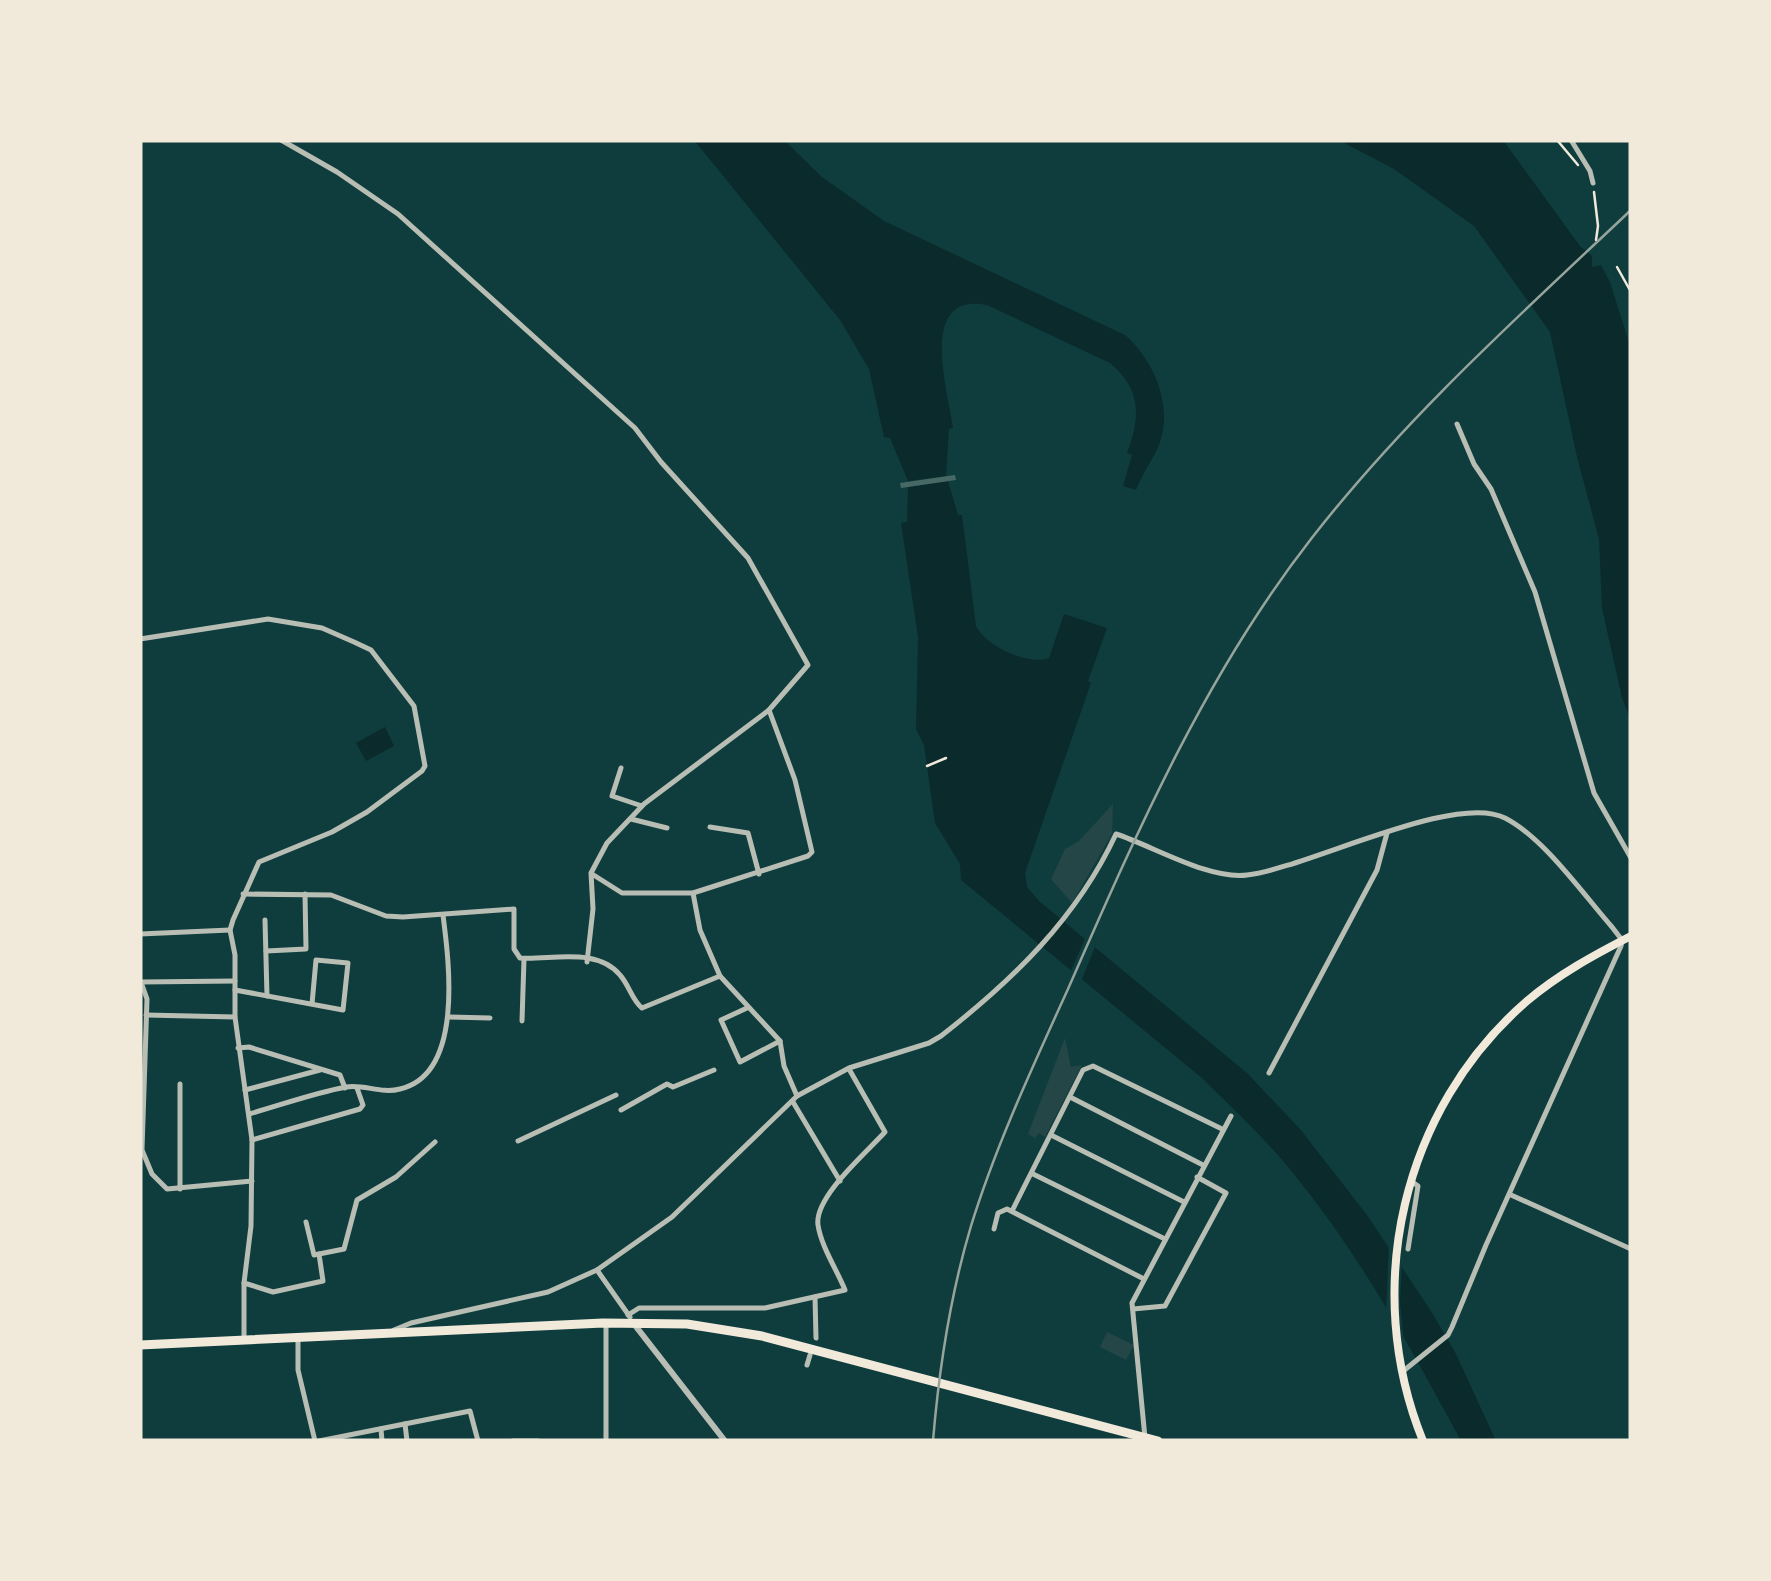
<svg xmlns="http://www.w3.org/2000/svg" width="1771" height="1581" font-family="Overpass,sans-serif">
	<style>
		.green { fill: #244646 }
		.water { fill: #0a2a2b }
		.pier { fill: #0f3d3e }
		.building { fill: #486865 }
		.lines { fill: none; stroke-linecap: round; stroke-linejoin: round }
		.path { stroke: #f1e9da; stroke-width: 2.5 }
		.minor { stroke: #b8beb3; stroke-width: 5 }
		.tertiary { stroke: #b8beb3; stroke-width: 6 }
		.secondary { stroke: #f1e9da; stroke-width: 8 }
		.primary { stroke: #f1e9da; stroke-width: 9 }
		.rail { stroke: #97a49c; stroke-width: 2.5 }
	</style>
	<rect width="100%" height="100%" fill="#0f3d3e"/>
	<g class="green">
		<path d="M1113 804 1112 834 1072 903 1051 879 1065 849 1079 841Z"/>
		<path d="M1065 1038 1071 1067 1082 1065 1045 1137 1039 1133 1035 1138 1028 1134Z"/>
		<path d="M1107 1332 1134 1345 1126 1360 1100 1347Z"/>
	</g>
	<g class="water">
		<path d="M694 140H784L822 177 884 221 1125 335C1157 363 1178 416 1153 457 1148 466 1141 477 1136 490L1123 486 1132 455 1127 453C1141 416 1141 389 1110 363L987 305C917 291 948 391 953 428L949 429 946 476 908 481 890 438 884 437 869 369 840 320Z"/>
		<path d="M1339 140H1503L1580 246 1592 256V267L1601 265 1610 282 1631 349V720L1622 698 1602 608 1599 539 1577 457 1550 332 1474 226 1394 169Z"/>
		<path d="M948 481 958 515H962L976 626C986 646 1028 666 1049 658L1064 614 1107 628 1088 681 1091 683 1025 873 1027 887 1039 901 1247 1073 1300 1129 1367 1215 1431 1311 1455 1352 1496 1441H1461C1411 1348 1360 1255 1293 1173 1266 1139 1233 1109 1202 1078L961 880 960 864 935 823 924 745 916 729 918 637 901 523 907 522 908 487Z"/>
		<path d="M385 727 394 746 366 761 356 743Z"/>
	</g>
	<g class="pier">
		<path d="M1087 934 1097 942 1080 984 1069 975Z"/>
		<path d="M1389 1239 1402 1259 1400 1302 1404 1343 1386 1317Z"/>
	</g>
	<path class="building" d="M955 475 956 480 901 488 900 483Z"/>
	<g class="lines">
		<g class="path">
			<path d="M1557 140 1578 165"/>
			<path d="M1594 192 1598 226 1596 240"/>
			<path d="M1617 267 1631 292"/>
			<path d="M927 766 946 758"/>
		</g>
		<g class="minor">
			<path d="M281 140 337 172 398 214 635 428 661 462 748 558 808 665 769 710 644 804 607 843 591 873 593 909 587 962"/>
			<path d="M1571 140 1590 171 1593 183"/>
			<path d="M1457 424 1474 464 1491 489 1535 592 1594 793 1631 858"/>
			<path d="M140 639 268 619 322 628 354 642 371 650 414 706 425 766 422 771 367 812 332 832 259 862 233 920 230 930 235 955V1017L252 1140 251 1226 244 1283V1338"/>
			<path d="M621 768 612 796 642 806"/>
			<path d="M631 819 667 828"/>
			<path d="M710 827 748 833 759 874"/>
			<path d="M592 874 622 893H693L808 856 812 852 795 780 769 710"/>
			<path d="M693 893 700 930 720 976 780 1041 784 1066 797 1096"/>
			<path d="M243 894 331 895 386 916 403 917 514 909V949L520 958C552 960 597 947 620 975 629 985 632 1000 642 1008L720 976"/>
			<path d="M265 920 267 996"/>
			<path d="M140 934 230 930"/>
			<path d="M266 951 306 949 305 894"/>
			<path d="M235 981 141 982 147 999 142 1150 152 1174 167 1189 252 1181"/>
			<path d="M235 990 343 1010 348 963 316 960 312 1004"/>
			<path d="M747 1008 721 1020 740 1062 780 1041"/>
			<path d="M146 1015 235 1017"/>
			<path d="M449 1017 490 1018"/>
			<path d="M522 1021 524 959"/>
			<path d="M238 1048 249 1047 340 1075 345 1088"/>
			<path d="M1269 1073 1377 870 1387 833"/>
			<path d="M245 1090 320 1070"/>
			<path d="M1070 1097 1203 1165"/>
			<path d="M793 1102 840 1181"/>
			<path d="M621 1110 667 1084 673 1087 714 1070"/>
			<path d="M249 1114C281 1105 314 1093 346 1087 364 1084 381 1094 400 1089 464 1074 449 962 443 915"/>
			<path d="M1051 1135 1184 1202"/>
			<path d="M252 1140 360 1109 363 1105 357 1088"/>
			<path d="M518 1141 616 1095"/>
			<path d="M1033 1174 1165 1239"/>
			<path d="M180 1189V1084"/>
			<path d="M1511 1195 1631 1249"/>
			<path d="M1012 1211 1083 1070 1093 1066 1222 1129"/>
			<path d="M306 1222 314 1255 319 1254"/>
			<path d="M994 1229 998 1213 1007 1209 1144 1279"/>
			<path d="M1408 1249 1418 1186 1411 1181"/>
			<path d="M597 1270 630 1317"/>
			<path d="M244 1283 273 1292 323 1281 319 1254 344 1249 357 1200 396 1177 435 1142"/>
			<path d="M815 1297 816 1338"/>
			<path d="M1133 1309 1165 1306 1226 1193 1197 1177"/>
			<path d="M628 1315 639 1308H765L845 1290C837 1270 821 1246 818 1225 814 1197 867 1152 885 1132L849 1069"/>
			<path d="M606 1324V1441"/>
			<path d="M394 1330 411 1323 548 1292 597 1270 672 1217 797 1096 849 1068 929 1043 941 1036C1013 980 1077 918 1116 834 1153 846 1209 880 1247 875 1307 868 1454 792 1505 818 1544 838 1583 894 1612 927L1622 940 1621 946 1486 1245 1452 1327 1448 1335 1402 1372"/>
			<path d="M298 1338V1370L315 1441"/>
			<path d="M807 1365 810 1355"/>
			<path d="M405 1424 407 1441"/>
			<path d="M381 1429 382 1441"/>
			<path d="M1145 1438 1132 1303 1231 1116"/>
			<path d="M319 1441 470 1411 478 1441"/>
			<path d="M513 1441H538"/>
		</g>
		<path class="tertiary" d="M634 1324 725 1441"/>
		<path class="secondary" d="M1423 1441C1361 1289 1402 1109 1527 1001 1559 974 1594 955 1631 936"/>
		<path class="primary" d="M140 1345 603 1323 687 1324 762 1336 1158 1441"/>
		<path class="rail" d="M933 1441C939 1369 950 1296 971 1226 996 1145 1033 1066 1068 989 1137 832 1205 675 1311 539 1405 418 1520 315 1631 210"/>
	</g>
	<rect width="1771" height="1581" fill="none" stroke="#f1e9da" stroke-width="285"/>
</svg>
